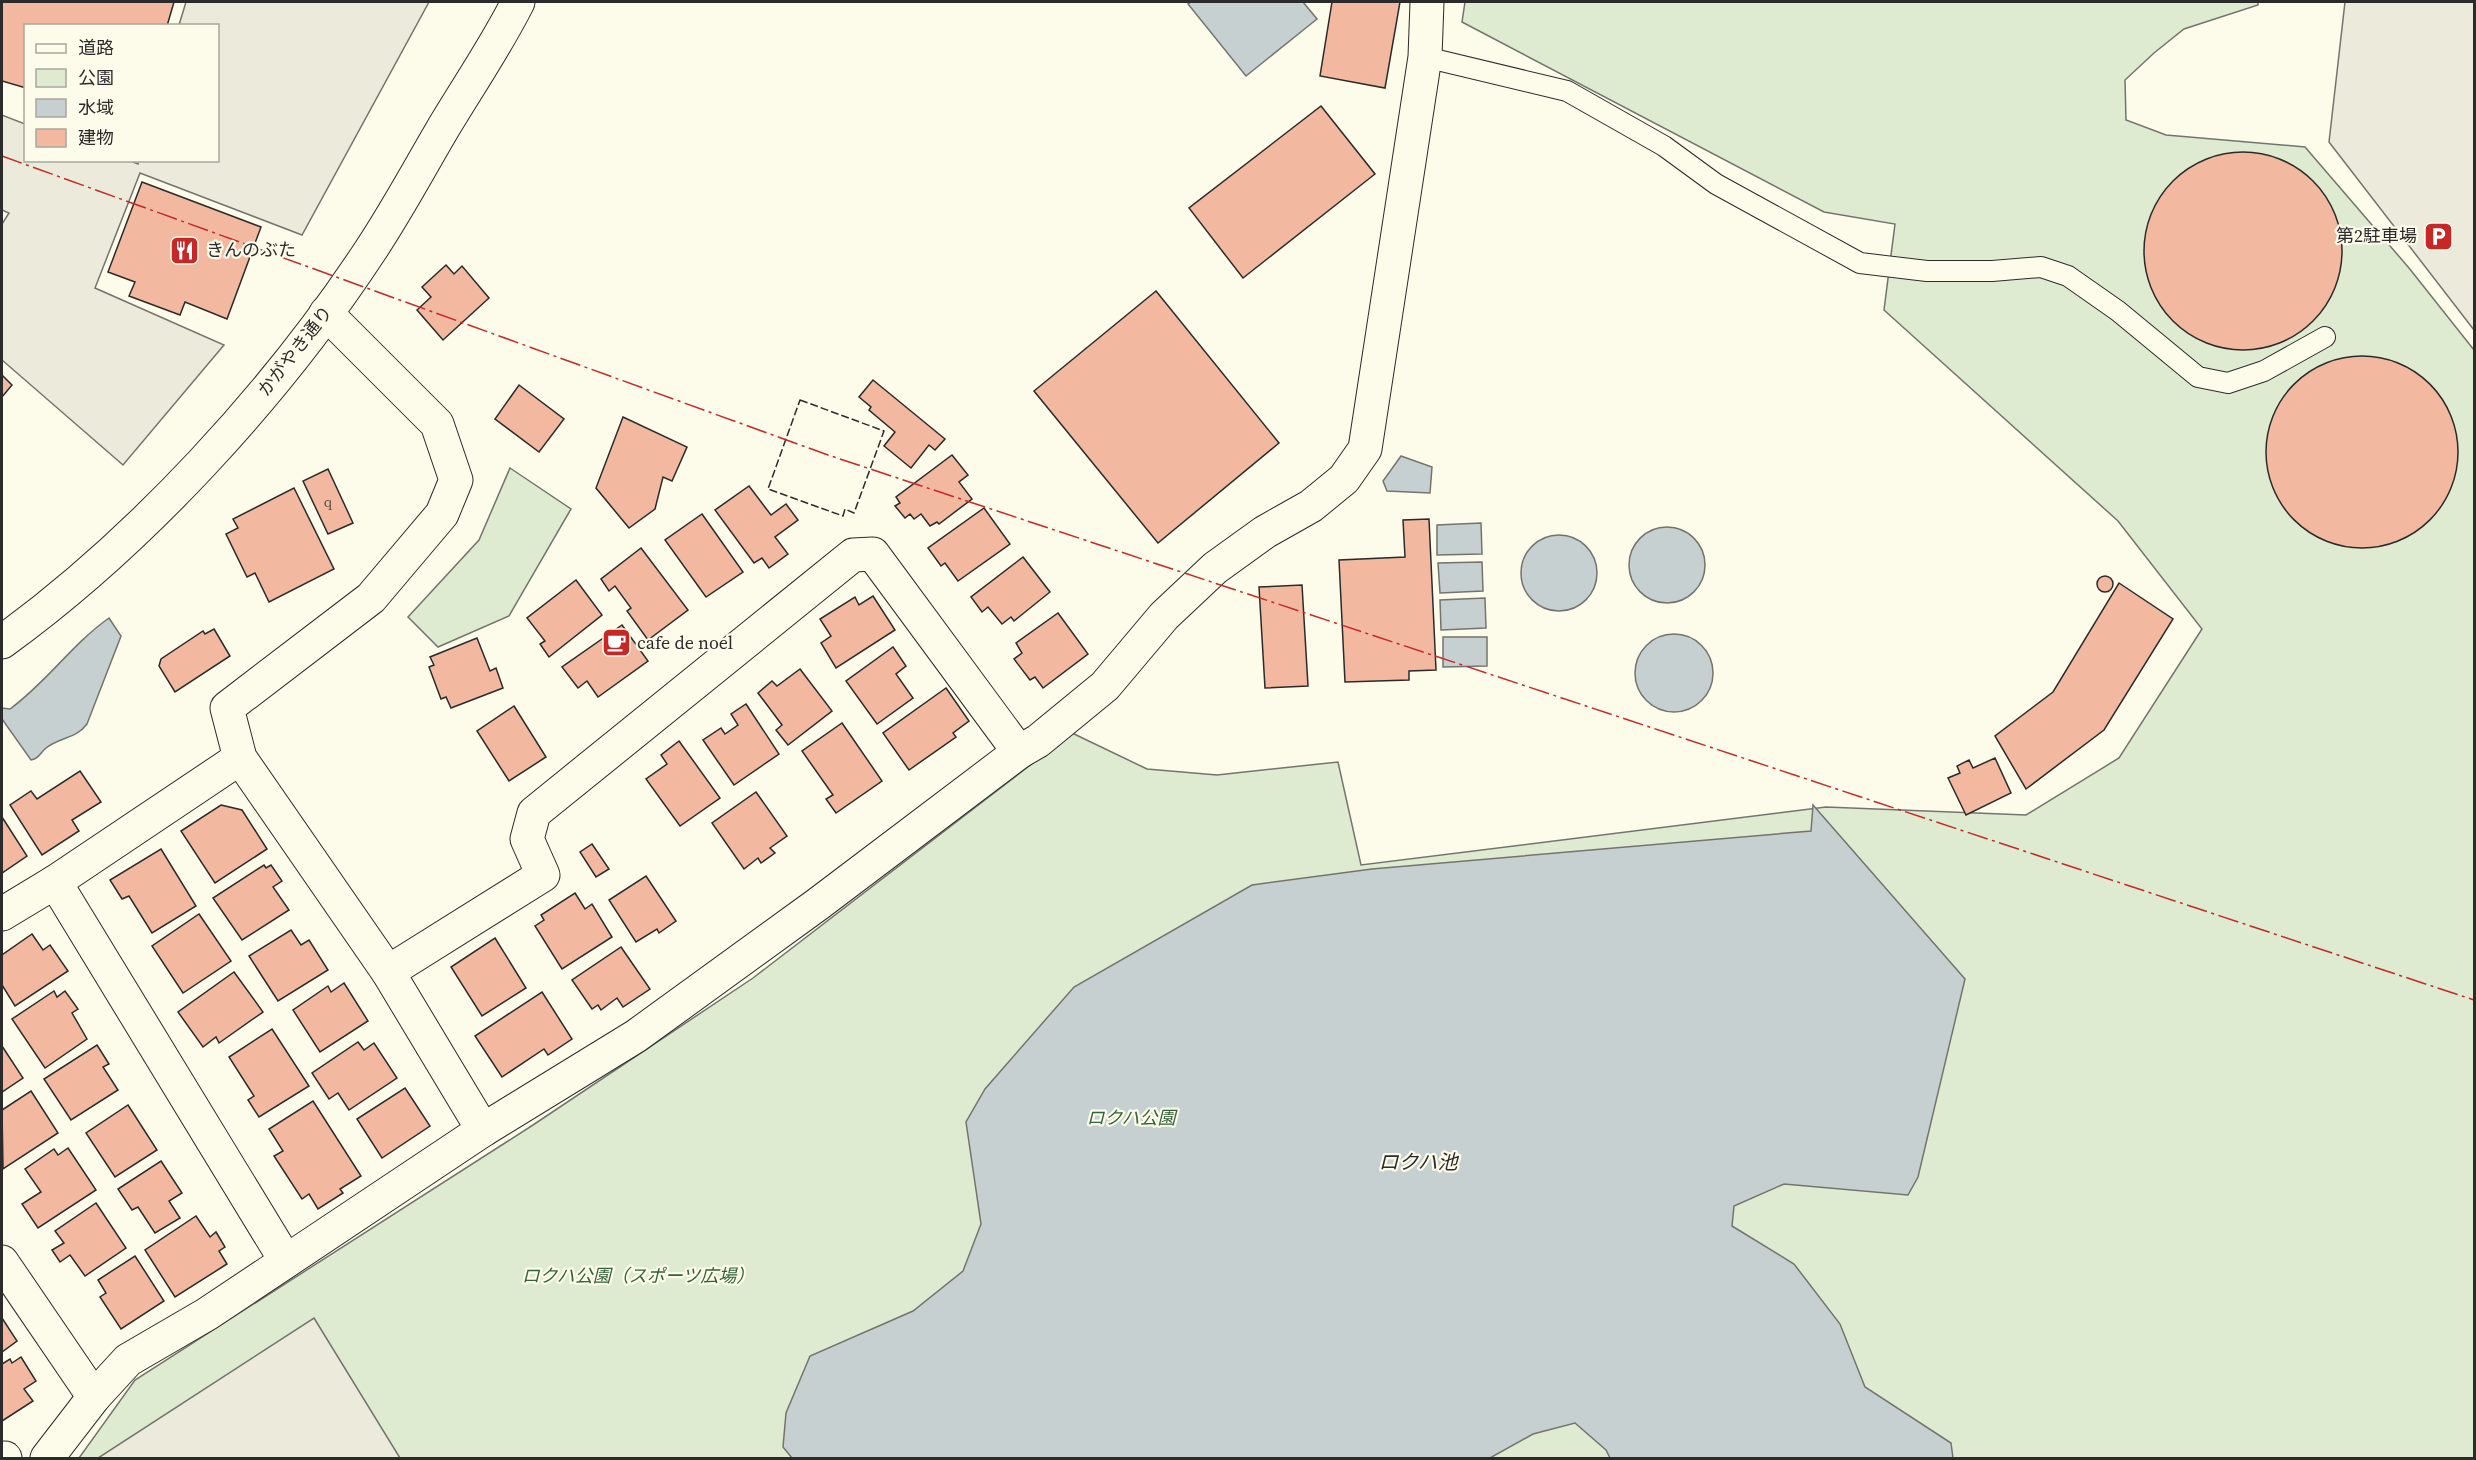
<svg xmlns="http://www.w3.org/2000/svg" width="2476" height="1460" font-family="'Source Serif 4','Noto Sans JP',serif">
	<style>
		.green { fill: #deebd1; stroke: #74746e; stroke-width: 1.5 }
		.parking { fill: #eceadb; stroke: #74746e; stroke-width: 1.5 }
		.water { fill: #c7d0d0; stroke: #74746e; stroke-width: 1.5 }
		.building { fill: #f2b8a0; stroke: #2b2b2b; stroke-width: 1.5 }
		.lines { fill: none; stroke-linecap: round; stroke-linejoin: round }
		.service-casing { stroke: #2b2b2b; stroke-width: 22 }
		.minor-casing { stroke: #2b2b2b; stroke-width: 35 }
		.tertiary-casing { stroke: #2b2b2b; stroke-width: 35 }
		.service { stroke: #fdfbea; stroke-width: 20 }
		.minor { stroke: #fdfbea; stroke-width: 33 }
		.tertiary { stroke: #fdfbea; stroke-width: 33 }
		.fence { stroke: #2b2b2b; stroke-width: 1.5; stroke-dasharray: 8 3; stroke-linecap: butt }
		.power { stroke: #c62828; stroke-width: 1.5; stroke-dasharray: 21 4.5 3 4.5; stroke-linecap: butt }
		.labels { text-anchor: middle; stroke-width: 4.5; stroke-linejoin: round; paint-order: stroke }
		.number-label { font-size: 15px; fill: #5d4e48 }
		.poi-label { font-size: 18px; fill: #2b2b2b; stroke: #fdfbea; text-anchor: start }
		.street-label { font-size: 18px; fill: #2b2b2b; stroke: #fdfbea }
		.park-label { font-size: 18px; font-style: italic; fill: #34623c; stroke: #fdfbea }
		.water-label { font-size: 20px; font-style: italic; fill: #2b2b2b; stroke: #fdfbea }
	</style>
	<rect width="100%" height="100%" fill="#fdfbea"/>
	<g class="green">
		<path d="M1465 2H2258V5L2184 29 2154 53 2125 80 2126 120 2166 135 2305 147 2409 268 2474 350V1458H79L135 1380 533 1125 753 978 1072 733 1147 769 1217 775 1338 762 1361 865 1826 807 2026 815 2119 758 2202 629 2118 521 1884 310 1895 224 1824 212 1462 22Z"/>
		<path d="M510 468 571 509 509 616 438 647 408 617 479 540Z"/>
	</g>
	<g class="parking">
		<path d="M186 2H429L302 235 140 173 95 288 224 345 123 465 2 360V224L9 213 2 210V115L25 124 26 160H128L138 164 139 160H218V26L179 25Z"/>
		<path d="M2345 2H2474V330L2329 142Z"/>
		<path d="M314 1318 400 1458H98Z"/>
	</g>
	<g class="water">
		<path d="M1191 2H1303L1317 19 1246 76 1188 4Z"/>
		<path d="M1401 456 1432 467 1430 493 1387 491 1383 481Z"/>
		<path d="M1481 523 1482 554 1437 555V525Z"/>
		<circle cx="1667" cy="565" r="38"/>
		<circle cx="1559" cy="573" r="38"/>
		<path d="M1482 562 1483 591 1440 593 1438 563Z"/>
		<path d="M1485 598 1486 628 1441 630 1440 600Z"/>
		<path d="M109 618 121 636 87 724C76 739 60 737 46 748 40 753 39 759 31 760L2 719V708L10 709C47 682 72 644 109 618Z"/>
		<circle cx="1674" cy="673" r="39"/>
		<path d="M1443 637H1487V666L1443 667Z"/>
		<path d="M1813 805 1965 979 1918 1177 1908 1195 1784 1184 1734 1206 1732 1226 1794 1264 1840 1324 1865 1387 1951 1443 1953 1458H1610L1606 1450 1575 1423 1533 1434 1490 1458H792L783 1447 786 1413 810 1356 913 1311 963 1271 981 1224 966 1122 985 1089 1074 987 1252 885 1372 869 1811 831Z"/>
	</g>
	<g class="building">
		<path d="M2 2H174L167 26H26V88L2 81Z"/>
		<path d="M1332 2H1400L1385 88 1320 76Z"/>
		<path d="M1321 106 1375 174 1243 278 1189 208Z"/>
		<circle cx="2243" cy="251" r="99"/>
		<path d="M142 182 261 227 227 319 185 302 180 315 129 296 135 282 108 272Z"/>
		<path d="M446 265 454 274 462 266 489 298 443 340 417 310 431 297 422 287Z"/>
		<path d="M1156 291 1279 443 1158 543 1034 391Z"/>
		<circle cx="2362" cy="452" r="96"/>
		<path d="M2 375 12 385 2 397Z"/>
		<path d="M873 380 945 439 935 450 929 445 911 468 884 446 895 432 869 410 871 407 859 397Z"/>
		<path d="M519 385 564 419 539 452 495 419Z"/>
		<path d="M623 417 687 447 672 481 663 477 655 509 629 528 596 488Z"/>
		<path d="M952 455 968 475 959 482 972 499 939 524 937 522 930 526 921 514 914 519 910 514 905 518 895 506 900 503 896 497Z"/>
		<path d="M328 469 353 523 328 534 303 481Z"/>
		<path d="M749 486 771 515 786 504 798 520 775 537 788 554 769 568 762 558 754 563 715 510Z"/>
		<path d="M294 488 334 569 269 602 255 573 247 577 226 534 238 528 233 519Z"/>
		<path d="M984 508 1010 544 958 581 945 563 941 566 928 548Z"/>
		<path d="M702 514 743 572 706 597 665 540Z"/>
		<path d="M1429 519 1436 670 1409 671V680L1345 682 1339 560 1405 557 1403 520Z"/>
		<path d="M641 548 688 610 648 640 627 611 631 608 615 586 609 591 601 579Z"/>
		<path d="M1023 557 1050 592 1014 621 1011 617 1002 624 988 607 982 612 971 597Z"/>
		<circle cx="2105" cy="584" r="8"/>
		<path d="M576 580 602 615 549 657 540 644 545 641 527 618Z"/>
		<path d="M2119 583 2173 619 2104 730 2026 789 1995 736 2053 692Z"/>
		<path d="M1302 585 1308 686 1265 688 1259 587Z"/>
		<path d="M873 596 895 630 836 668 821 643 831 636 820 619 855 597 859 605Z"/>
		<path d="M1058 613 1088 654 1043 688 1035 677 1030 680 1014 659 1022 653 1016 643Z"/>
		<path d="M622 625 648 661 598 697 587 681 578 688 562 667Z"/>
		<path d="M214 629 230 656 175 692 159 666 161 659 203 631 205 634Z"/>
		<path d="M477 638 490 671 496 668 503 688 451 708 446 697 441 699 429 667 434 665 430 657Z"/>
		<path d="M893 647 906 666 896 674 913 698 877 724 846 681Z"/>
		<path d="M800 669 832 711 788 745 776 730 782 725 758 693 772 681 777 686Z"/>
		<path d="M946 688 969 721 953 733 956 737 909 770 883 733Z"/>
		<path d="M746 704 779 754 734 785 703 740 721 728 725 734 738 725 731 714Z"/>
		<path d="M514 706 546 757 509 781 477 731Z"/>
		<path d="M842 723 882 781 836 813 826 799 833 795 802 751Z"/>
		<path d="M679 741 720 798 680 826 646 779 667 764 661 755Z"/>
		<path d="M1995 758 2011 793 1966 815 1948 778 1960 773 1957 766 1969 760 1973 768Z"/>
		<path d="M80 771 101 802 72 820 79 831 42 855 10 805 31 791 37 799Z"/>
		<path d="M756 792 787 836 770 848 775 853 761 863 758 858 744 869 712 823Z"/>
		<path d="M221 805 242 810 267 849 215 883 181 831Z"/>
		<path d="M2 817 27 856 2 873Z"/>
		<path d="M592 844 609 869 596 877 580 852Z"/>
		<path d="M161 849 196 906 152 933 129 896 122 899 110 880Z"/>
		<path d="M264 865 266 868 271 865 282 881 273 887 289 910 242 940 213 898Z"/>
		<path d="M646 876 676 921 659 933 657 929 636 942 609 900Z"/>
		<path d="M575 893 585 909 592 904 612 937 562 969 535 926 544 920 541 915Z"/>
		<path d="M199 914 231 961 183 993 152 946Z"/>
		<path d="M291 930 301 945 309 940 328 970 278 1001 249 956Z"/>
		<path d="M32 934 43 950 50 945 68 971 15 1006 2 985V955Z"/>
		<path d="M495 938 526 988 482 1016 451 967Z"/>
		<path d="M621 947 650 989 623 1007 617 998 601 1010 598 1005 592 1009 572 980Z"/>
		<path d="M234 972 263 1012 219 1043 216 1037 203 1047 178 1012Z"/>
		<path d="M344 983 368 1021 320 1052 293 1010 328 986 331 992Z"/>
		<path d="M54 991 57 997 65 991 78 1009 72 1013 87 1039 45 1068 12 1019Z"/>
		<path d="M542 992 572 1039 548 1055 544 1049 502 1077 475 1036Z"/>
		<path d="M272 1029 309 1086 259 1117 248 1100 254 1096 229 1057Z"/>
		<path d="M358 1042 364 1050 374 1043 397 1078 349 1110 338 1093 329 1099 312 1073Z"/>
		<path d="M97 1045 109 1064 103 1067 118 1090 71 1120 44 1079Z"/>
		<path d="M2 1046 23 1078 2 1092Z"/>
		<path d="M405 1088 430 1126 382 1158 357 1119Z"/>
		<path d="M31 1091 58 1133 3 1169 2 1110Z"/>
		<path d="M313 1101 361 1176 340 1189 343 1193 318 1209 309 1194 302 1199 274 1156 283 1151 269 1129Z"/>
		<path d="M128 1105 157 1150 115 1177 86 1133Z"/>
		<path d="M68 1148 96 1190 38 1228 22 1204 41 1192 25 1169 54 1149 58 1155Z"/>
		<path d="M161 1161 182 1193 169 1201 180 1218 155 1233 138 1207 132 1210 118 1189Z"/>
		<path d="M96 1203 126 1248 85 1276 70 1255 60 1262 52 1250 64 1243 55 1231Z"/>
		<path d="M196 1216 210 1237 216 1232 225 1247 219 1251 227 1264 175 1297 145 1250Z"/>
		<path d="M135 1256 164 1301 121 1329 100 1297 106 1293 98 1280Z"/>
		<path d="M2 1318 17 1341 2 1352Z"/>
		<path d="M21 1357 36 1381 24 1389 33 1401 2 1421V1364L10 1359 12 1363Z"/>
	</g>
	<g class="lines">
		<defs>
			<path id="service" d="M1425 57 1567 91 1664 146 1716 184 1860 263 1927 271H1992L2041 267 2068 276 2118 311 2198 377 2228 383 2264 371 2325 337"/>
			<g id="minor">
				<path d="M326 313 437 424 456 480 442 514 371 598 227 708 240 758 388 972 483 1130"/>
				<path d="M55 882 286 1261"/>
				<path d="M2 914 55 882 240 758"/>
				<path d="M388 972 543 875 527 839 534 813 853 555 873 554 1019 752"/>
				<path d="M2 1262 94 1397"/>
				<path d="M2 1458H5"/>
				<path d="M47 1458 94 1397 128 1360 207 1314 483 1130 636 1036 818 904 1019 752 1038 741 1105 686 1164 616 1215 568 1265 532 1311 506 1344 479 1365 449 1425 57 1427 2"/>
			</g>
			<path id="tertiary" d="M2 642C140 542 276 394 370 251 396 212 418 171 442 130 467 88 496 46 518 2"/>
		</defs>
		<use href="#service" class="service-casing"/>
		<use href="#minor" class="minor-casing"/>
		<use href="#tertiary" class="tertiary-casing"/>
		<use href="#service" class="service"/>
		<use href="#minor" class="minor"/>
		<use href="#tertiary" class="tertiary"/>
		<path class="fence" d="M800 400 884 431 854 513 845 509 843 516 768 489Z"/>
		<path class="power" d="M2 156 828 455 2474 1000"/>
	</g>
	<defs>
		<symbol id="parking-square" viewBox="-11 -11 22 22"><rect x="-9" y="-9" width="18" height="18" rx="4" fill="#c62828" stroke="#fdfbea"/><path d="M-3.5-5.5H1a3.5 3.5 0 0 1 0 7H-1V5.5H-3.5ZM-1-3.4V-.6H.8a1.4 1.4 0 0 0 0-2.8Z" fill="#fff"/></symbol>
		<symbol id="restaurant-square" viewBox="-11 -11 22 22"><rect x="-9" y="-9" width="18" height="18" rx="4" fill="#c62828" stroke="#fdfbea"/><path d="M-5-6h1v4h1v-4h1v4h1v-4h1v5L-1.5 .5V6h-2V.5L-5-1ZM5-6V6H3V1.5H1.5Q1.5-4 5-6Z" fill="#fff"/></symbol>
		<symbol id="cafe-square" viewBox="-11 -11 22 22"><rect x="-9" y="-9" width="18" height="18" rx="4" fill="#c62828" stroke="#fdfbea"/><path d="M-5.5-4.5H6V0H3Q3 3.5 0 3.5H-2.5Q-5.5 3.5-5.5 0ZM3-3.2v2h1.7v-2ZM-6 4.5H4V6H-6Z" fill="#fff"/></symbol>
	</defs>
	<g fill-rule="evenodd">
		<use href="#parking-square" x="2422" y="220" width="33" height="33"/>
		<use href="#restaurant-square" x="168" y="234" width="33" height="33"/>
		<use href="#cafe-square" x="600" y="626" width="33" height="33"/>
	</g>
	<g class="labels">
		<g class="number-label">
			<text x="328" y="507">q</text>
		</g>
		<g class="poi-label">
			<text x="2417" y="242" text-anchor="end">第2駐車場</text>
			<text x="206" y="256">きんのぶた</text>
			<text x="637" y="649">cafe de noel</text>
		</g>
		<g class="street-label">
			<text transform="translate(295 351) rotate(-52)" y="6">かがやき通り</text>
		</g>
		<g class="park-label">
			<text x="1131" y="1124">ロクハ公園</text>
			<text x="638" y="1282">ロクハ公園（スポーツ広場）</text>
		</g>
		<g class="water-label">
			<text x="1418" y="1169">ロクハ池</text>
		</g>
	</g>
	<rect width="2476" height="1460" fill="none" stroke="#2b2b2b" stroke-width="6"/>
	<rect x="24" y="24" width="195" height="138" fill="#fdfbea" stroke="#a9a89e" stroke-width="1.5"/>
	<rect x="36" y="44" width="30" height="9" fill="#fdfbea" stroke="#a9a89e" stroke-width="1.5"/>
	<text x="78" y="54" font-size="18" fill="#2b2b2b">道路</text>
	<rect x="36" y="69" width="30" height="18" fill="#deebd1" stroke="#a9a89e" stroke-width="1.5"/>
	<text x="78" y="84" font-size="18" fill="#2b2b2b">公園</text>
	<rect x="36" y="99" width="30" height="18" fill="#c7d0d0" stroke="#a9a89e" stroke-width="1.5"/>
	<text x="78" y="114" font-size="18" fill="#2b2b2b">水域</text>
	<rect x="36" y="129" width="30" height="18" fill="#f2b8a0" stroke="#a9a89e" stroke-width="1.5"/>
	<text x="78" y="144" font-size="18" fill="#2b2b2b">建物</text>
</svg>
